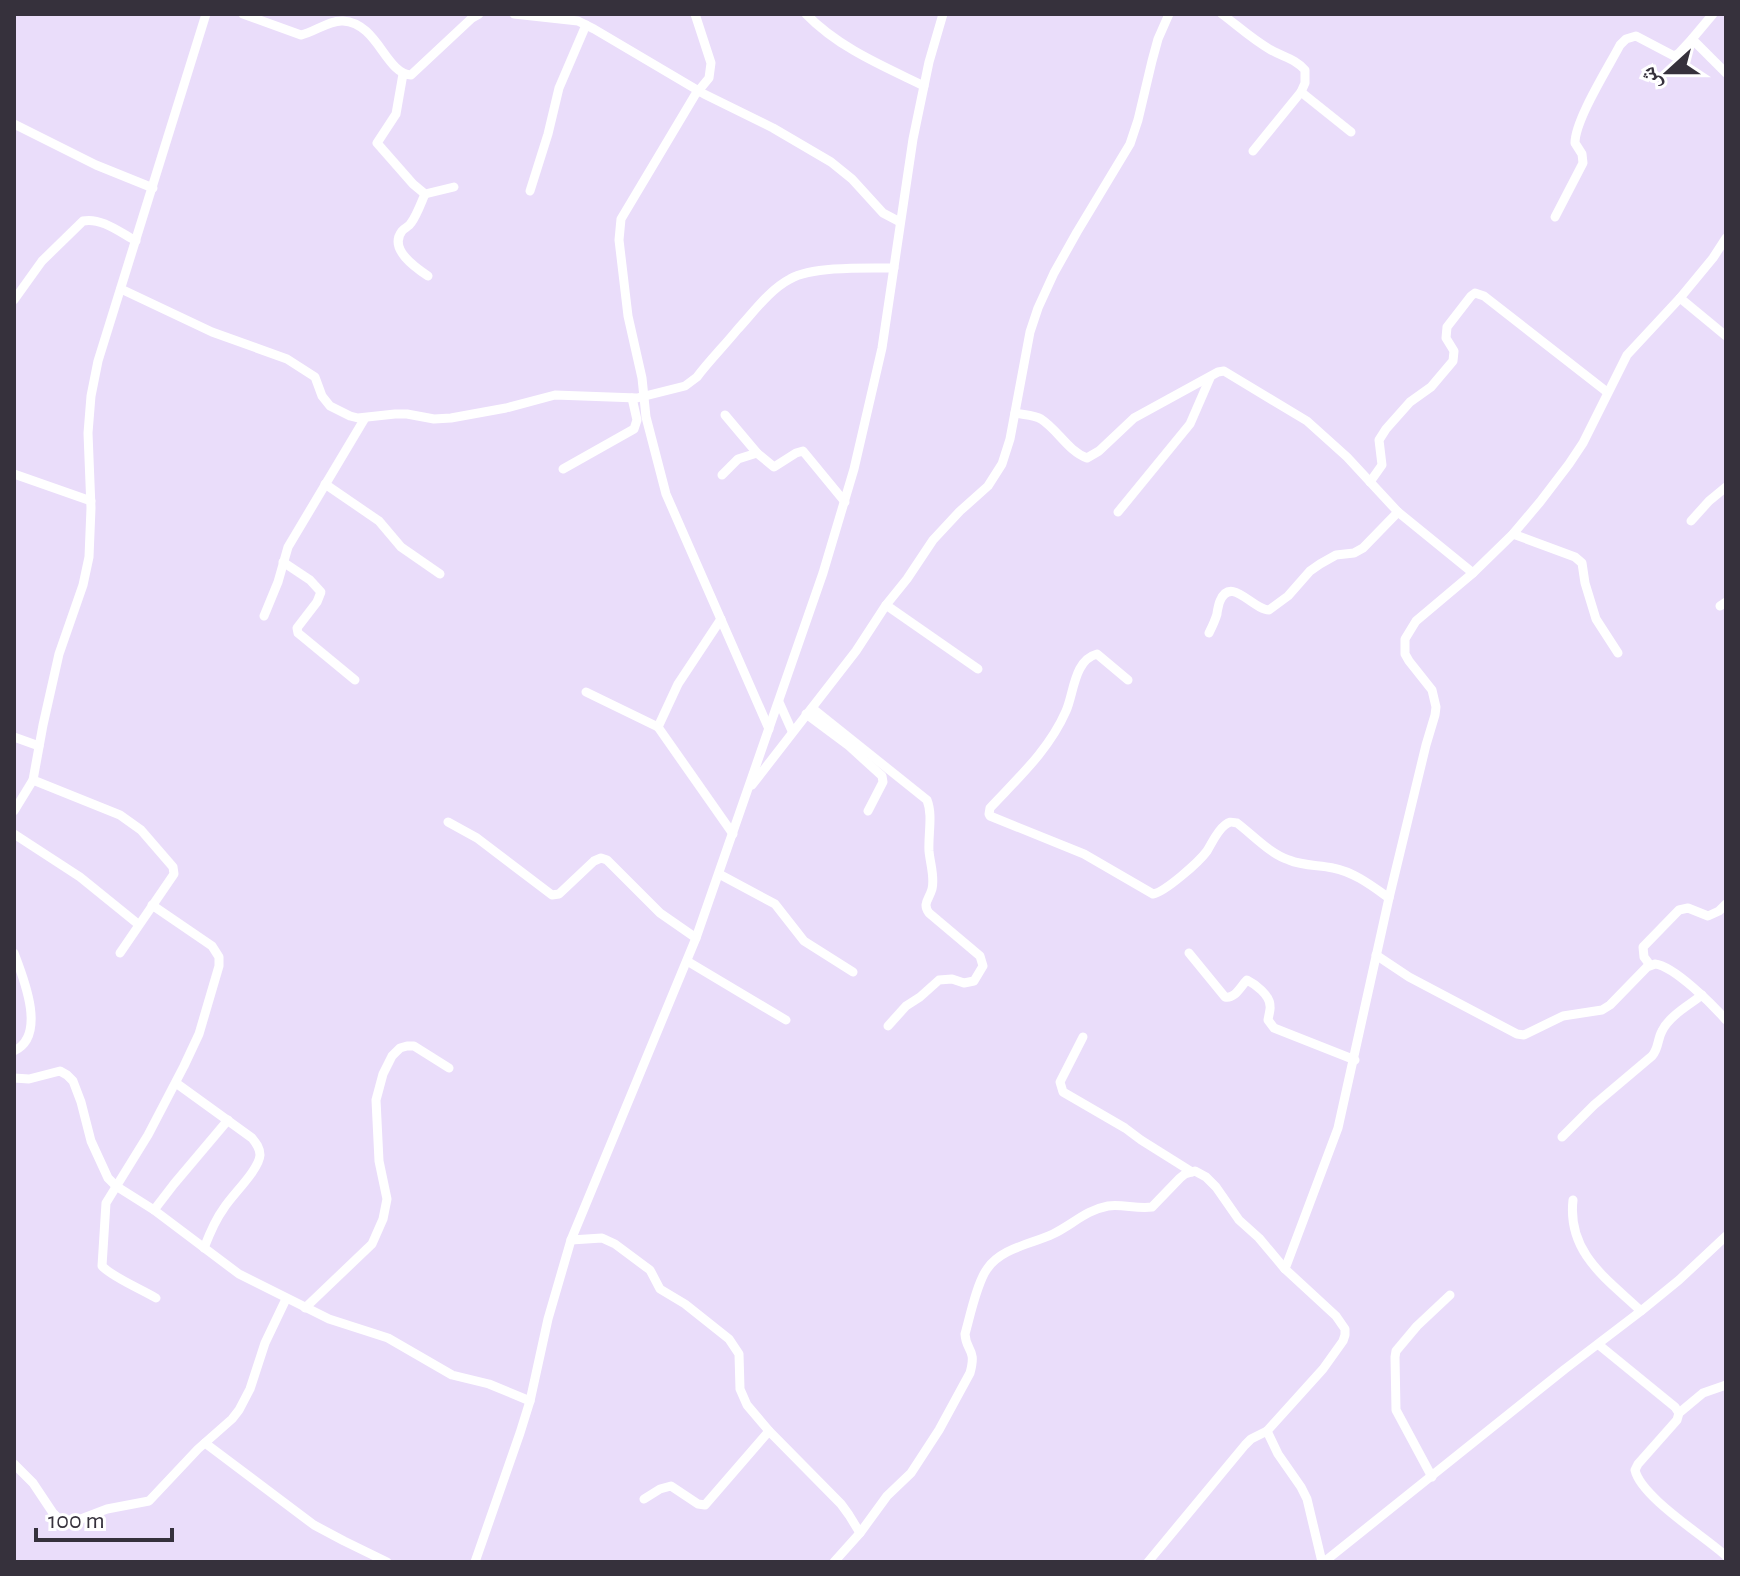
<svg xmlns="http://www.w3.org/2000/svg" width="1740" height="1576" font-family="'Alegreya Sans','Noto Naskh Arabic',sans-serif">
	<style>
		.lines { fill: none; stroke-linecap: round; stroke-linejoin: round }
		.minor { stroke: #fff; stroke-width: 9 }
	</style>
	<rect width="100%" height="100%" fill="#eaddfa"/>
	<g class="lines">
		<g class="minor">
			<path d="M243 14 301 35C315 32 329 20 343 21 378 23 385 73 411 75L472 18 479 14"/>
			<path d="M514 14 578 21 594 29 704 94 773 128 831 162 852 179 883 213 900 222"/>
			<path d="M695 14 711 63 709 78 695 95 621 219 619 240 628 316 642 378 646 417 666 494 769 729"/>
			<path d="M806 14C839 48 883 66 924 86"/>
			<path d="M1222 14C1238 26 1253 40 1271 50 1283 57 1296 59 1305 70V83L1301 92 1253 151"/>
			<path d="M1692 39 1713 14"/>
			<path d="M403 74 396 114 377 143 413 184 425 194 454 187"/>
			<path d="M1301 92 1351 132"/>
			<path d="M14 124 96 165 153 188"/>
			<path d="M530 191 548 134 559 88 586 25"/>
			<path d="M425 194C421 203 417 215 411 223 409 227 404 228 402 231 388 249 416 268 428 276"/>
			<path d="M1555 217 1583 163 1582 154 1575 143C1575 120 1608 68 1620 45L1626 39 1636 36 1674 56 1679 53 1692 39 1726 73"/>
			<path d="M121 289 212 332 287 359 315 377 322 396 330 406 350 416 358 418 395 414H407L434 419 451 418 506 408 555 395 637 398 685 386 697 377C709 361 724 346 737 330 753 313 769 290 790 279 813 266 866 268 894 268"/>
			<path d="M1680 298 1726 336"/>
			<path d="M14 300 42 261 83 221C101 217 121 233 136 241"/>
			<path d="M1015 413C1024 415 1034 415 1041 419 1058 430 1068 451 1087 458L1099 451 1134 418 1218 372 1224 371 1307 421 1347 457 1398 512 1473 573"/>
			<path d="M725 415 757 453 774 467 796 453 803 451 845 502"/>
			<path d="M563 469 634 429 637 420 632 398"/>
			<path d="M14 474 91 501"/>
			<path d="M722 475 738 459 757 453"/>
			<path d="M1370 482 1382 465 1379 440 1386 429 1410 402 1431 387 1453 361 1454 351 1446 338 1447 327 1471 296 1475 293 1484 296 1607 392"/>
			<path d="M325 484 379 521 401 547 440 574"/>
			<path d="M1118 512 1190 424 1210 378"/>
			<path d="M1691 521 1709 501 1726 487"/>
			<path d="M1513 534 1575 557 1582 563 1585 583 1596 619 1618 653"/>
			<path d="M283 562 310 580 321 592 317 602 297 628 298 633 355 680"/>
			<path d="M886 605 978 669"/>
			<path d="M1720 606 1726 602"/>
			<path d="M264 616 278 582 288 547 365 418"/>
			<path d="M721 619 678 684 658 727 733 834"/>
			<path d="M1209 633C1212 627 1215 621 1217 614 1217 612 1219 603 1220 601 1231 575 1253 610 1269 610L1288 596 1310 571 1320 564 1336 555 1354 553 1363 548 1398 512"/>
			<path d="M1128 680 1097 654C1074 660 1074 693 1066 711 1049 750 1018 778 990 808L989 814 990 816 1084 854 1153 894C1165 892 1199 862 1207 851 1212 843 1217 831 1225 825 1230 821 1231 822 1237 823 1253 835 1270 854 1289 860 1303 866 1319 865 1333 868 1354 872 1372 886 1389 898"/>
			<path d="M586 692 658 727"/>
			<path d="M779 702 792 731"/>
			<path d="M812 708 927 800C933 815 928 834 929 851 930 863 935 877 932 889 929 900 922 903 929 913L980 956 983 966 974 981 964 983 952 979 939 980 920 997 906 1006 888 1026"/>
			<path d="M806 714 849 746 882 776 883 782 868 811"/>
			<path d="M14 737 39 746"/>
			<path d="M33 780 120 815 141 830 173 867 174 874 120 953"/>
			<path d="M752 785 856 651 886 605 907 579 933 540 960 511 988 486 1002 464 1010 439 1030 332 1038 308 1054 273 1077 232 1130 144 1138 120 1152 61 1158 39 1169 14"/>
			<path d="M14 811 33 780 43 725 59 654 83 585 89 557 91 508 88 433 91 396 98 361 206 14"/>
			<path d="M448 822 477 838 552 895 559 894 594 861 601 858 607 860 660 913 696 938"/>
			<path d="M14 834 80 877 138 924"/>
			<path d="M719 874 775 904 804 941 853 972"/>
			<path d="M152 905 212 946 219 957V966L199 1034 184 1066 148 1135 106 1203 102 1266C112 1277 141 1289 156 1298"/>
			<path d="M14 953C24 979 47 1036 14 1051"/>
			<path d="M1189 953 1225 997C1235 999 1240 987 1247 980 1255 984 1270 995 1270 1006 1271 1007 1268 1019 1268 1020L1274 1028 1355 1060"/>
			<path d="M1376 955 1409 977 1517 1034 1524 1035 1563 1016 1602 1010 1610 1005 1647 967 1655 964C1674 966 1713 1005 1726 1020"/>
			<path d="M687 961 786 1020"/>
			<path d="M1650 965 1644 957 1643 947 1679 910 1688 908 1708 916 1719 911 1726 904"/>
			<path d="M1083 1037 1060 1082 1063 1092 1125 1128 1141 1140 1192 1172"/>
			<path d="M14 1078 29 1079 60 1071 67 1075 73 1081 81 1102 91 1141 108 1178 116 1186 154 1210 239 1274 329 1319 388 1338 452 1375 489 1384 530 1401"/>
			<path d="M176 1083 252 1138C256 1143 260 1148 260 1155 259 1170 232 1195 224 1208 215 1220 209 1235 204 1248"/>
			<path d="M1562 1137 1594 1105 1652 1056C1659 1048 1657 1040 1662 1031 1669 1016 1689 1005 1702 995"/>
			<path d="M1573 1200C1567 1253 1607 1279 1641 1311"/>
			<path d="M154 1210 174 1184 228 1120"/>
			<path d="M571 1240 602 1238 615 1244 650 1270 660 1289 685 1304 729 1339 739 1354 740 1389 747 1405 769 1431 841 1504 849 1515 860 1533"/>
			<path d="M305 1308 372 1244 383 1219 387 1199 379 1161 376 1100 383 1074 392 1056 400 1048 407 1046H414L449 1068"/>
			<path d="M1599 1345 1675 1407 1679 1413 1677 1420 1638 1464 1635 1470C1641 1497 1704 1536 1726 1556"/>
			<path d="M1679 1413 1703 1393 1726 1385"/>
			<path d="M205 1443 314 1525 344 1541 387 1562"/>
			<path d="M14 1464 33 1483 53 1513 58 1518 65 1522H73L107 1509 149 1501 198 1449 232 1419 239 1410 250 1389 265 1343 286 1299"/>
			<path d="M1432 1477 1396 1410 1395 1357 1396 1351 1417 1326 1450 1295"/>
			<path d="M644 1499 660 1489 671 1486 698 1504 705 1505 769 1431"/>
			<path d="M475 1562 520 1433 530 1401 548 1319 571 1240 696 938 823 573 854 469 882 348 913 139 929 62 943 14"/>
			<path d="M834 1562 860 1533 887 1496 911 1473 939 1430 970 1373C977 1348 966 1352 965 1334 970 1316 977 1283 987 1269 1001 1248 1032 1244 1053 1234 1072 1225 1086 1210 1108 1206 1122 1204 1137 1209 1152 1207L1180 1178 1185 1174 1195 1171 1206 1177 1216 1187 1239 1220 1259 1238 1285 1269"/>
			<path d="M1148 1562 1245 1445 1251 1439 1267 1431"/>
			<path d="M1322 1562 1307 1499 1301 1487 1278 1454 1267 1431 1323 1369 1343 1341 1345 1335V1329L1336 1316 1285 1269 1338 1128 1389 898 1426 745 1435 715 1436 707 1432 690 1409 661 1405 654V639L1416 621 1473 573 1513 534 1540 502 1569 464 1583 443 1627 355 1680 298 1713 258 1726 238"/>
			<path d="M1324 1562 1565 1369 1641 1311 1679 1280 1726 1236"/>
		</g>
	</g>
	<rect width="1740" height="1576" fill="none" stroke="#36313c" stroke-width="32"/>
	<g transform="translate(1668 72) rotate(249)" stroke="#ffffff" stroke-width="6" paint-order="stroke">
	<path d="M0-6L14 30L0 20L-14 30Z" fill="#36313c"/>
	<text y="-12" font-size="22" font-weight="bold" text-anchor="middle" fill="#36313c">ش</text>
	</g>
	<path d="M36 1528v12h136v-12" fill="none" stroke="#36313c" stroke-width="4"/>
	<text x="48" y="1528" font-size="24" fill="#36313c" stroke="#ffffff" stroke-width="6" paint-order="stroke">100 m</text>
</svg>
